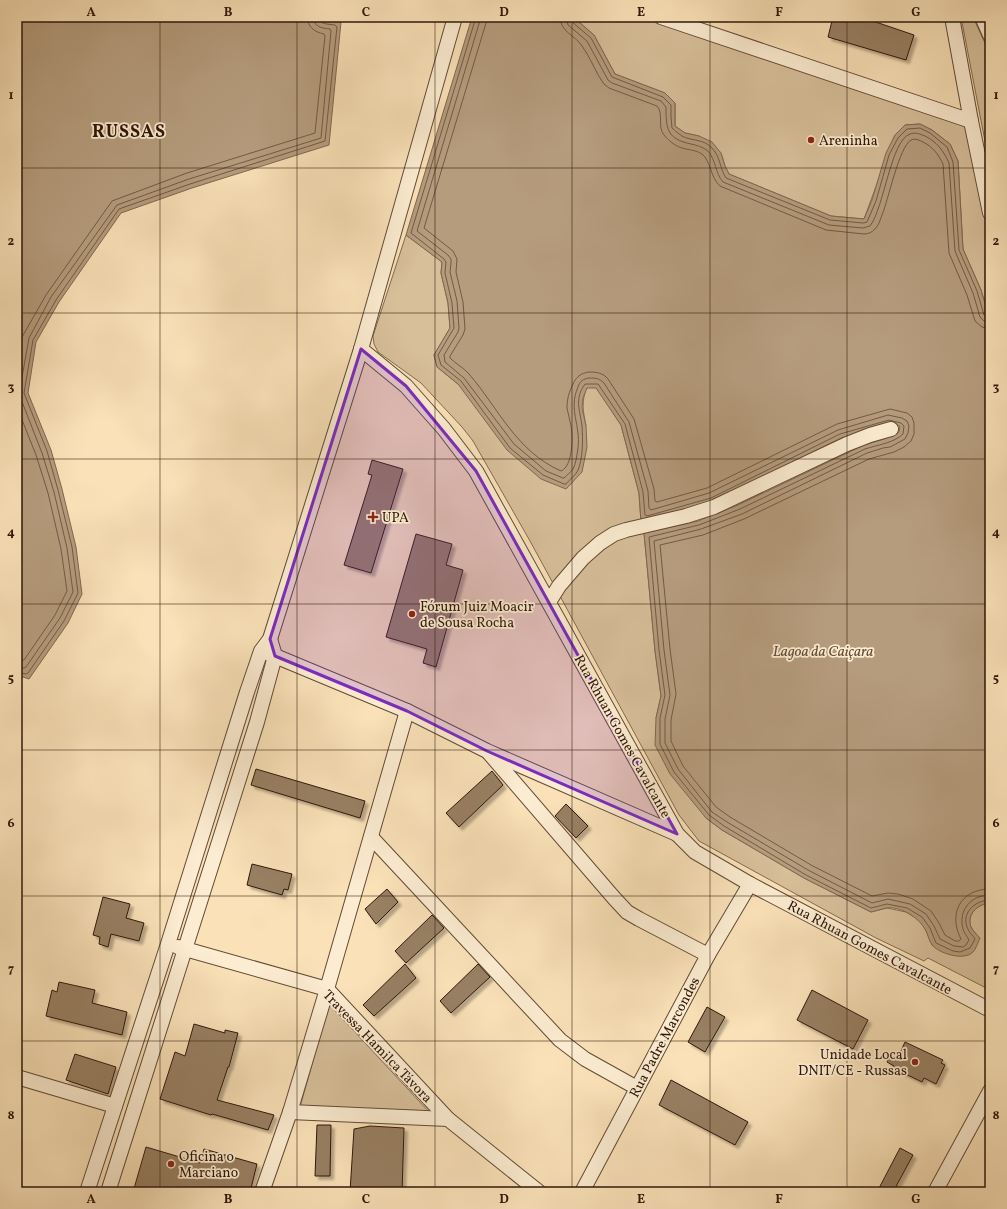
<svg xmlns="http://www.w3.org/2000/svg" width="1007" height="1209" font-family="Vollkorn,serif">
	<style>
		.green { fill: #d7bf9a; stroke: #826b52 }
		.water { fill: #b59c7d; stroke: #7f674f }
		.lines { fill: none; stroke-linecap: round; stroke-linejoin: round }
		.shore { stroke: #725a44; stroke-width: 1 }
		.building { fill: #988064; stroke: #2e170a; filter: url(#shadow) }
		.minor-casing { stroke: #614a36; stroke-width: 16 }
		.minor { stroke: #fcecd1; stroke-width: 14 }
		.marked { fill: #7b2cbf; fill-opacity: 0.2; stroke: #7b2cbf; stroke-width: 3; stroke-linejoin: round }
		.grid { fill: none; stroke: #2e170a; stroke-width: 1; stroke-opacity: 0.55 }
		.poi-dot { fill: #8f2418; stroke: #fcecd1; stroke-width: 1.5 }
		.labels { text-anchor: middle; stroke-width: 3.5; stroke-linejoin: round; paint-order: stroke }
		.poi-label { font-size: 14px; fill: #2e170a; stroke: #fcecd1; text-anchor: start }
		.street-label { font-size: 14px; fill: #2e170a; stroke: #fcecd1 }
		.water-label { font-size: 15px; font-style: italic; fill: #644c38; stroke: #fcecd1 }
		.district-label { font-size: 18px; font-weight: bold; letter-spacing: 1px; fill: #2e170a; stroke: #fcecd1 }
		.neatline { fill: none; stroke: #2e170a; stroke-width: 1.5 }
		.grid-label { font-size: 13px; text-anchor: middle; font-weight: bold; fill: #2e170a }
	</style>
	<defs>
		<filter id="shadow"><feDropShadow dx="3.5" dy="3.5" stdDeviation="1" flood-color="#0004"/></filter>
	</defs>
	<rect width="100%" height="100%" fill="#fae1b8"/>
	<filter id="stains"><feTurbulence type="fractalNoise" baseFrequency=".005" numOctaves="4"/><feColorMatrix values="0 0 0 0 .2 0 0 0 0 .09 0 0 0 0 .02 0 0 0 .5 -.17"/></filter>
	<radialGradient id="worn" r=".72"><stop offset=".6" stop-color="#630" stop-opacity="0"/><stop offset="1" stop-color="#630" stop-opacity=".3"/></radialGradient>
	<g class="green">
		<path d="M573 17H623L627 18 630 17H653L958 121 964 126 969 135 990 240V320L981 290 963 249 958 161 950 144 932 130 920 124 905 125 895 135 864 219 831 216 729 174 725 166 721 153 699 136 685 133 675 126V103L665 93 615 74 594 35Z"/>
		<path d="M961 17H973L990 54V167Z"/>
		<path d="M406 235 442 262 441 273 448 303 450 328 434 355 437 367 458 384 586 426C583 410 581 402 587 387H596L621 425 639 493 641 522 644 533 655 651 661 696 656 718 706 818 722 830 804 878 871 912 887 908 906 912 919 920 926 930 932 945C944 951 953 958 966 955L980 938C977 935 973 931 971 927 966 914 978 904 990 903V990L928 958 924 961 876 938 699 841 679 815 530 541 473 441 462 427 421 383 378 352 374 344 373 336Z"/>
		<path d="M329 1004 430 1113 300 1107Z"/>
	</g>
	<g class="water">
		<path d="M17 17H312L341 22 329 145 192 188 121 213 59 302 36 342 28 393 51 450 62 489 76 547 82 594 68 623 29 679 17 675Z"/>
		<path d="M472 17H573L594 35 615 74 665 93 675 103V126L685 133 699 136 712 142 721 153 725 166 729 174 831 216 864 219 872 200 886 153 895 135 905 125 920 124 932 130 950 144 958 161 963 249 981 290 990 320V903C978 904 966 914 971 927 973 931 977 935 980 938 978 942 976 949 973 952 964 961 941 954 933 946 929 942 928 934 925 929 918 917 901 906 886 908 881 909 876 911 871 912L804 878 722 830 706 818 670 774 655 745 656 718 661 696 655 651 644 533 698 521 738 505 864 445C876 441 888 439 899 432L900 426 890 424 841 438 712 502 641 522 639 493 621 425 596 388H587L583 398 582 408 586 426 587 447 582 472 566 489 541 479 507 450 458 384 437 367 434 355 450 328 448 303 441 273 442 262 406 235Z"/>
	</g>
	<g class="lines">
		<g class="shore">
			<path d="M476 17 411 233 444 259 446 262 445 273 452 303 454 328 438 355 441 365 461 381 510 448 543 475 564 484H566C569 480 576 475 578 470 583 459 583 438 582 426 580 410 574 399 585 384H598L625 424 643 492 645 515 647 516 711 498 840 434 889 420 901 423 904 426 903 434C894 443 877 445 865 449L740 509 699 525 649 537 659 650 665 695 660 718V744L674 772 709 815 724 826 806 875 871 908 887 904 907 908 922 917 930 928 936 943 953 951 960 952 970 948 975 939C973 936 970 933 969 931 959 915 974 900 990 900"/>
			<path d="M481 17 417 231 448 255 451 259V263L450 272 457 301 459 328 458 332 444 355 445 362 464 378 514 444 546 471 563 478H564C567 475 571 472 573 469 576 464 577 454 578 448 581 425 568 410 578 387 580 381 583 379 589 378 595 378 599 378 604 383L629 422 648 491 649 508 651 510 709 493 838 430 888 415 902 418 907 421 909 426 908 433 905 439 890 447 883 448 867 453 742 514 701 529 654 541 664 650 670 695 665 719V743L678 769 712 812 727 822 808 870 872 903 888 899 910 904 926 914 934 926 940 939 954 946 963 947 966 945 969 940C967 936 964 933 963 929 958 910 971 895 990 895"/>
			<path d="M487 17 486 23 424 228 453 251 457 259 456 272 463 302 465 329 463 335 450 356V358C456 364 464 368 469 374 499 409 516 451 561 471 573 466 573 437 571 426 570 420 568 414 567 408 567 399 569 392 573 384 576 377 581 373 589 372 597 372 603 373 608 379L634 419 654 489 655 501 657 502 707 488 837 424 890 409 907 413 912 417 914 423V434L911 441 904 447 894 452 869 459 744 519 703 535 660 545 670 649 676 694 671 720V741L683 766 716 807 730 817 811 865 872 896 888 893 898 894 913 899 931 911 939 923 945 935 955 941H959L961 939C948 914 960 889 990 889"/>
			<path d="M560 17C560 32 575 35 582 46 591 58 595 72 604 84L609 88 657 106C664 113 657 127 664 135 668 140 675 146 682 148 689 150 696 150 702 154 711 161 710 177 720 186L826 230 864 234C869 234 872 232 875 229 879 225 880 220 882 215 888 201 899 147 911 140 915 138 919 140 923 142 933 147 938 154 943 164L949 253 967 295 975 321 982 327 990 329"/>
			<path d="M566 17 568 25 587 41 608 80 612 83 661 101 666 107C666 129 667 139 691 144 696 145 703 147 708 151 716 160 715 173 723 182L829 225 863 228 870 226C884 208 891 140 910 134 915 132 920 134 925 136 937 142 943 150 949 163L955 251 973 293 980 317 984 321 990 323"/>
			<path d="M571 17 572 22 591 38 612 77 663 97 671 105V117L672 128C675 131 679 134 682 136 691 141 703 139 711 147 721 157 719 167 726 178L830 220 863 223 867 222 876 201 889 155 898 138 907 129 920 128 930 133 947 147 953 162 959 250 977 291 984 315 987 317 990 318"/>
			<path d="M17 366 22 337 46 295 112 201 187 173 315 133 325 36 324 34C314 32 308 27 307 17"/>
			<path d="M17 407 36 455 48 493 61 549 67 591 55 615 24 660 17 661"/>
			<path d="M17 667 24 668 26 667 60 618 73 592 67 548 54 492 42 453 19 394 29 338 51 297 117 205 189 179 321 138 331 31 330 29C321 28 314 27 313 17"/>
			<path d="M17 672 26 674 28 673 64 621 78 593 72 547 58 490 47 451 24 393 33 340 56 300 119 209 190 184 325 141 337 27 335 25C329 24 319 25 318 17"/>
		</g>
	</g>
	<g class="building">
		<path d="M833 17H861L914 35 906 60 828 37Z"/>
		<path d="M372 460 403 469 371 573 344 565 372 475 368 474Z"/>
		<path d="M416 534 452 544 446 565 463 570 436 667 423 663 427 649 386 637Z"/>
		<path d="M256 769 365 801 360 818 251 785Z"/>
		<path d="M492 771 503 785 459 827 446 813Z"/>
		<path d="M566 804 588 826 576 838 555 816Z"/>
		<path d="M252 864 292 874 288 890 284 889 282 895 247 885Z"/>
		<path d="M387 889 398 902 376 924 365 909Z"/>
		<path d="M103 897 130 904 126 918 144 923 139 941 111 934 108 947 99 944 100 937 93 935Z"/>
		<path d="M432 915 444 928 406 963 395 951Z"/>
		<path d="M405 964 416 978 374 1016 363 1005Z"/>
		<path d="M478 964 490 977 451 1013 440 1001Z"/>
		<path d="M59 982 95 990 92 1003 127 1012 122 1035 46 1016 52 990 57 992Z"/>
		<path d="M812 990 868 1020 853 1049 797 1020Z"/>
		<path d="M707 1007 725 1017 705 1052 688 1042Z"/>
		<path d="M194 1024 225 1033V1030L238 1033 229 1067H228L217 1100 274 1115 268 1130 212 1114 211 1115 160 1099 175 1052 185 1056Z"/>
		<path d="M905 1042 943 1060 941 1063 945 1065 936 1084 924 1078 922 1082 893 1068 894 1066 887 1062 891 1053 898 1057Z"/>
		<path d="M75 1054 116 1067 108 1094 66 1080Z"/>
		<path d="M671 1080 748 1122 735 1145 659 1105Z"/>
		<path d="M317 1125H331L330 1176H315Z"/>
		<path d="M370 1126 404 1128 402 1192H350L354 1129Z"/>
		<path d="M146 1147 200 1163 204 1149 257 1164 250 1192H133Z"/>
		<path d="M900 1148 913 1155 893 1192H877Z"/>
	</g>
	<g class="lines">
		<defs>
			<g id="minor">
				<path d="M661 17 971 121"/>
				<path d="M952 17 971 121 990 213"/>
				<path d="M982 17 990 35"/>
				<path d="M361 349 406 386 444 429 476 471 677 834 695 852 750 884 990 1010"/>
				<path d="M549 602 559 586 583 558 600 543 614 534 626 530 686 516 714 507 847 444 870 435 891 429"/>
				<path d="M267 653 275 656 407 711 487 751 677 834"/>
				<path d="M489 753 614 898 627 912 639 919 708 955"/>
				<path d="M371 837 560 1040 585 1059 637 1088"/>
				<path d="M178 947 327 989 448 1119 539 1192"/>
				<path d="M17 1077 115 1106"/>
				<path d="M290 1112 448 1119"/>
				<path d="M87 1192 168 944 247 692 261 651 270 639 361 349 455 17"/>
				<path d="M108 1192 257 722 275 656 270 639"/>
				<path d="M262 1192 290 1112 327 989 407 711"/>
				<path d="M582 1192 708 955 750 884"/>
				<path d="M935 1192 990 1091"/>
			</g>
		</defs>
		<use href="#minor" class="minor-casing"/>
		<use href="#minor" class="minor"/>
	</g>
	<path class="marked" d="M361 349 406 386 476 471 677 834 487 751 407 711 275 656 270 639Z"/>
	<path class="grid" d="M160 17V1192M297 17V1192M435 17V1192M572 17V1192M710 17V1192M847 17V1192M17 168H990M17 313H990M17 459H990M17 604H990M17 750H990M17 896H990M17 1041H990"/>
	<g class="poi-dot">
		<circle cx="811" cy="140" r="4"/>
		<path d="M371 511h4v4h4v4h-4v4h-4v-4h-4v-4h4z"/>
		<circle cx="412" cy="614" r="4"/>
		<circle cx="915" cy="1062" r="4"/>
		<circle cx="171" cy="1164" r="4"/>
	</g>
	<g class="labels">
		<g class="poi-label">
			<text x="819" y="145">Areninha</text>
			<text x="382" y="522">UPA</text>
			<text x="420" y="611">Fórum Juiz Moacir<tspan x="420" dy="16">de Sousa Rocha</tspan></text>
			<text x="907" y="1059" text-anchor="end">Unidade Local<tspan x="907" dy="16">DNIT/CE - Russas</tspan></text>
			<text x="179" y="1161">Oficina o<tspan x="179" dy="16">Marciano</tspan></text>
		</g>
		<g class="street-label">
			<text transform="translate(623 736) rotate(61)" y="5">Rua Rhuan Gomes Cavalcante</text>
			<text transform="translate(870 947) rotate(28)" y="5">Rua Rhuan Gomes Cavalcante</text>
			<text transform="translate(664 1037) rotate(-62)" y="5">Rua Padre Marcondes</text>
			<text transform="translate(378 1046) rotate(46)" y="5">Travessa Hamilca Távora</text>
		</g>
		<g class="water-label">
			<text x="823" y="656">Lagoa da Caiçara</text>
		</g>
		<g class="district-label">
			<text x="129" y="137">RUSSAS</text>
		</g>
	</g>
	<rect width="1007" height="1209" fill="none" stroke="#fae1b8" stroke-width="44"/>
	<rect x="22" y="22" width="963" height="1165" class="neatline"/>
	<g class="grid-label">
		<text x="91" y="16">A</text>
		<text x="228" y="16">B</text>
		<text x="366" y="16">C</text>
		<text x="504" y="16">D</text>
		<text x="641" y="16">E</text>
		<text x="779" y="16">F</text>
		<text x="916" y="16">G</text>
		<text x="11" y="99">1</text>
		<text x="996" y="99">1</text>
		<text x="11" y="245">2</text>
		<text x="996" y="245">2</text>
		<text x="11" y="391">3</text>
		<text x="996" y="391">3</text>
		<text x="11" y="536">4</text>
		<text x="996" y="536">4</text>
		<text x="11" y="682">5</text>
		<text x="996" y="682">5</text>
		<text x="11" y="827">6</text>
		<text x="996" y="827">6</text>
		<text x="11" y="973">7</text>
		<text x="996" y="973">7</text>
		<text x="11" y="1119">8</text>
		<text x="996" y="1119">8</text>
		<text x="91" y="1203">A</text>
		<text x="228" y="1203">B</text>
		<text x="366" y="1203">C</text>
		<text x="504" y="1203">D</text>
		<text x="641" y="1203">E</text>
		<text x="779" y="1203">F</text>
		<text x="916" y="1203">G</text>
	</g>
	<rect width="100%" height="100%" filter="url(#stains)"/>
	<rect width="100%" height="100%" fill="url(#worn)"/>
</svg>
